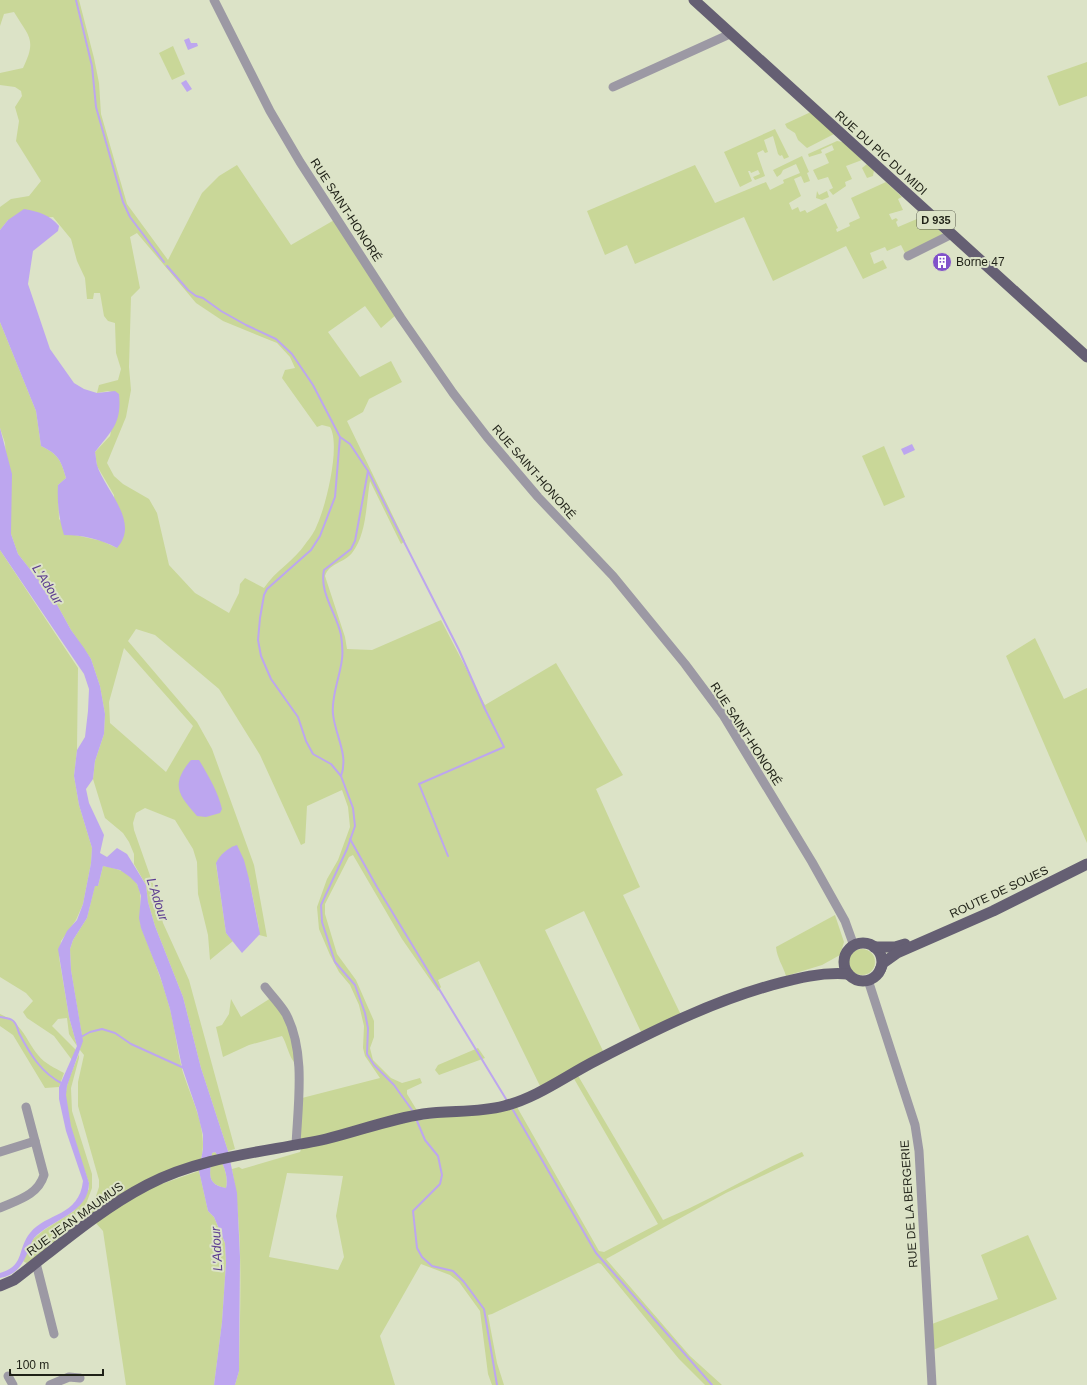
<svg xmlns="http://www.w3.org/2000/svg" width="1087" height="1385" font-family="Helvetica,sans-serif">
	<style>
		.green { fill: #c9d798; fill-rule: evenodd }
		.water { fill: #bda6ef; fill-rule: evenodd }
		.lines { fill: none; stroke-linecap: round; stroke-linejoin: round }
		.stream { stroke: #bda6ef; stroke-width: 2 }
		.minor { stroke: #9c99a4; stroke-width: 9 }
		.major { stroke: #655f73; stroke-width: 11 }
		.labels { text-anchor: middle; stroke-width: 4; stroke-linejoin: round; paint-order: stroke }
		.shield { fill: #dce3c7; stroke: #585b4c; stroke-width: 1 }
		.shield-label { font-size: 11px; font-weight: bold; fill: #1f2117 }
		.street-label { font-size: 12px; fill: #1f2117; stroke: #dce3c7 }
		.poi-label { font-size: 12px; fill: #1f2117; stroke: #dce3c7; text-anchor: start }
		.water-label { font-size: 13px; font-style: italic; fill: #5b3b90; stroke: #dce3c7 }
	</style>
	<rect width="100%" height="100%" fill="#dce3c7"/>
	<g class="green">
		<path d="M0 0H79L94 58 99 83 101 114 127 204 168 260 202 193 219 176 237 165 291 245 336 219 396 315 381 328 365 306 328 332 360 377 391 361 402 382 369 399 363 412 347 421 405 541 401 544 370 481C366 503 367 534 352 553 344 563 329 563 325 576L345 637 347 649 372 650 441 620 485 705 556 663 623 775 596 789 640 887 623 895 681 1015 642 1034 584 911 545 930 604 1053 540 1086 479 961 438 980 441 987 438 991 402 939 353 855 349 857 325 904V914L337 954 356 980 374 1021V1037L370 1048 373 1060 391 1078 402 1083 420 1078 422 1083 407 1090V1094L418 1112 300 1141 302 1098 380 1078 365 1056 363 1048 364 1026 359 1005 350 985 339 972 330 955 319 929 317 907 327 879 338 860 350 827 348 807 342 790 307 806 305 843 301 845 260 755 219 689 155 635 136 629 128 641 197 722 212 749 254 865 267 937 259 935V928L249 879 216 864 226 933 233 941 210 960 208 935 198 894 197 862 193 849 175 820 145 808 136 813 133 823 134 830 153 884 163 923 189 980 235 1149 228 1151 201 1068 183 997 155 926 148 902 146 885 134 864V854L129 842 123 833 105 818 93 779 95 761 104 734 105 714 100 686 91 659 71 630 55 601 18 554 11 534 5 443 0 428V322L36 411 41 446C58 454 61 460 66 478L58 485 59 519 75 535 102 541 117 548 114 495 97 466 95 452 110 436 119 394 108 391 97 393 99 385 118 380 121 369 116 353 115 323 108 321 104 316 100 293H94L93 299H87L85 278 77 261 71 239 53 217 8 220 0 230V207L11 199 29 196 41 181 16 141 19 121 15 107 22 96 21 91 15 87 0 85V73L23 68C37 39 29 37 14 12L4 14 0 26ZM137 233 196 303 223 321 277 343 290 357 295 368 285 370 282 378 317 427 322 425 330 427C341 445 326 506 317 525 315 531 310 538 306 543 294 561 275 571 264 588L245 578 240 584 239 593 229 613 195 593 169 565 157 513 149 499 123 484 114 476 107 463 126 417 131 390 129 367 131 297 140 288 130 237ZM124 648 193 726 166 772 110 723 109 702Z"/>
		<path d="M173 46 185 74 172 80 159 53Z"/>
		<path d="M1087 62V96L1059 106 1047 76Z"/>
		<path d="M813 111 834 134 807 148 798 140 795 133 787 128 785 124Z"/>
		<path d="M775 129 789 157 784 159 782 155 780 156 778 154 773 136 764 140 768 152 765 153 763 150 757 153 765 176 755 180 753 177 760 174 758 170 751 173 750 171H748L752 181 740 187 724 152Z"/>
		<path d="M837 141 843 142 862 160 846 166 852 179 845 182 846 186 833 195 829 190 833 188 828 177 818 180 813 170 829 163 825 154 834 150 832 145 821 150 822 153 809 157 808 154Z"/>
		<path d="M802 156 809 172 807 173 810 181 804 183 801 176 794 179 801 196 789 203 792 210 798 207 800 212 805 210 807 213 826 203 838 228 836 229 837 232 850 226 849 223 860 218 851 198 886 182 902 197 898 199 903 210 889 214 892 220 896 218 898 220 896 222 898 227 924 216 944 235 905 253 901 245 887 251 885 247 870 253 874 264 883 260 887 268 863 279 846 246 773 281 744 217 635 264 627 245 605 255 587 211 695 165 715 203 766 182 770 190 784 183 783 180 800 173 796 164 783 170 781 174 777 177 773 170Z"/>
		<path d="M867 164 874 170 873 176 867 178 862 168Z"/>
		<path d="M817 191 819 195 827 191 829 197 822 200 816 198Z"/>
		<path d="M884 446 905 497 884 506 862 456Z"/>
		<path d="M0 550 78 668 77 750 74 776 79 805 92 848 91 863 83 904 76 920 61 941 59 957 69 1017 77 1046 69 1034 67 1018 58 1019 52 1026 76 1050 72 1060 54 1036 27 1018 23 1012 33 1001 26 993 0 977Z"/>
		<path d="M1035 638 1064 699 1087 688V843L1006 656Z"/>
		<path d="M103 866C116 868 130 872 137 884 145 899 136 916 143 932 153 957 163 983 170 1009 175 1029 177 1049 182 1069 190 1097 209 1129 201 1159L85 1220 83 1218 84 1214 94 1202 99 1187V1180L78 1106V1082L84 1055 80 1050 82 1036 71 970 70 949 73 940 87 918 95 885 98 886Z"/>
		<path d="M835 915 844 942 840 955 822 965 786 976C783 966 777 958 776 947Z"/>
		<circle cx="862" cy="962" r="13"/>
		<path d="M274 996 283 1004 300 1062H294C288 1054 287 1044 282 1036L249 1045 223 1057 216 1027 222 1025 229 1014 231 999 241 1017Z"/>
		<path d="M0 1014C23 1024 24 1037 38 1055 45 1064 55 1068 64 1073L59 1087 45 1088 13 1035 0 1026Z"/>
		<path d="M478 1048 485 1058 439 1075 435 1070 438 1065Z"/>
		<path d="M79 1054V1058L71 1088 72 1111 92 1174V1188L86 1204 73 1217 59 1241 28 1264 23 1261 33 1239 44 1230 74 1211 89 1189V1183C81 1157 60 1114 67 1086 70 1075 75 1064 79 1054Z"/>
		<path d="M577 1074 663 1220C711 1200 755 1173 802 1152L804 1156 726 1193 606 1259 690 1356 722 1385H705L679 1359 601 1264 598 1263 492 1314 488 1315 497 1363 504 1385H492L488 1374 480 1311 459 1282 450 1275 421 1264 380 1336 395 1385H235L239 1371C240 1304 244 1234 232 1169L239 1167 242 1169 300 1152 302 1147 384 1125 517 1107 599 1251 604 1252 658 1224 573 1077ZM287 1173 343 1176 336 1216 344 1257 338 1270 269 1257Z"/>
		<path d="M215 1152C223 1161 229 1177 226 1188 204 1184 211 1171 212 1153Z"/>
		<path d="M199 1171 208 1211 214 1217 225 1243 226 1263 222 1322 214 1385H126L103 1231 95 1222 147 1189Z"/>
		<path d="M1028 1235 1057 1299 933 1350 932 1324 998 1299 981 1255Z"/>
	</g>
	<g class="water">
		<path d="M189 38 191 43H197L198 46 188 50 184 40Z"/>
		<path d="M186 80 192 89 187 92 181 83Z"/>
		<path d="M24 209C39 212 49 214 59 226L58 231 33 251 28 284 50 349 74 383 84 389 97 393 115 391 119 394C122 424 111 431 95 452 96 456 96 461 97 465 104 489 141 522 117 548 100 539 83 535 64 535 59 519 57 503 58 485L66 478C61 460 58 454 41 446L36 411 0 322V230L8 220Z"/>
		<path d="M0 428 12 474 11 534 18 554 55 601 71 630 84 648 91 659 100 686 105 714 104 734 95 761 93 779 86 789 89 803 104 835 100 853 107 857 117 848 127 854 146 885 148 902 155 926 183 997 201 1068 228 1151 237 1193 240 1257 239 1371 235 1385H214L222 1322 226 1263 225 1243 214 1217 208 1211 199 1171 203 1149V1135L197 1111 182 1067 170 1009 160 976 141 928 139 918 141 896 137 884 130 877 120 870 103 866 98 886H95L87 918 73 940 70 949 71 970 83 1041 67 1086 66 1095 71 1126 89 1183C89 1213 51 1220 34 1238 32 1241 30 1245 29 1249 23 1264 17 1275 0 1278V1273C25 1266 17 1249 30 1233 47 1212 79 1217 83 1181L66 1131 59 1099V1087L77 1046 69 1017 58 949 67 931 77 920 83 904 91 863 92 848 79 805 74 776 77 750 85 737 88 711 89 689 84 674 0 550ZM215 1152C223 1161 229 1177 226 1188 204 1184 211 1171 212 1153Z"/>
		<path d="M912 444 915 450 904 455 901 449Z"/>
		<path d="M191 760H199C208 775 218 792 222 809L220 813 206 817 197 816C177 794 171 784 191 760Z"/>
		<path d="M237 845 244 860 249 879 260 934 242 953 226 933 216 863C220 855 227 848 237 845Z"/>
	</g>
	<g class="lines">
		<g class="stream">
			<path d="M76 0 92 66 96 107 123 202 130 217 164 262"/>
			<path d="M167 266 188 290 196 296 203 298 221 311 246 325 276 339 292 354 313 385 340 437 335 497 320 536 311 550 267 589 264 595 260 618 258 640 261 656 271 679 298 717 306 741 313 754 331 764 341 776 353 808 355 826 347 849 321 905 322 922 335 962 355 985 365 1013 368 1028 367 1054 374 1065 394 1085 412 1110"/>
			<path d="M340 437 350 444 368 471 355 541 351 549 324 570C319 593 337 614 341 635 342 642 343 652 342 659 340 677 331 696 333 714 335 735 349 755 341 776"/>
			<path d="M368 471 459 650 485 709 504 747 419 784 448 856"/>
			<path d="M350 839 377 887 506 1099"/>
			<path d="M0 1017C4 1018 9 1018 12 1020 17 1023 17 1028 19 1033 30 1054 41 1073 63 1084"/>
			<path d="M81 1037 90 1032 102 1029 115 1033 131 1044 184 1068"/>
			<path d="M513 1110 596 1253 712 1385"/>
			<path d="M417 1121 425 1140 438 1156 442 1175 440 1184 413 1211 417 1248 422 1257 432 1266 453 1271 464 1282 484 1309 497 1385"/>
		</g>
		<g class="minor">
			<path d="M214 0 270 111 300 162 401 318 453 393 487 437 538 497 613 576 685 664 723 715 812 862 845 921 854 946"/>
			<path d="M613 87 730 34"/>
			<path d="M908 256 952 234"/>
			<path d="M868 980 915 1125 919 1151 932 1385"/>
			<path d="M265 987C271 995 280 1004 286 1014 306 1052 298 1103 296 1145"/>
			<path d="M0 1152 35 1141"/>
			<path d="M0 1208C18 1200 38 1195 44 1175L26 1107"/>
			<path d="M36 1263 54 1334"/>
			<path d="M8 1376 13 1385"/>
			<path d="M50 1385 69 1377 80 1378"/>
		</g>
		<g class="major">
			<path d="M694 0 1087 357"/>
			<circle cx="863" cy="962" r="19"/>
			<path d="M874 947H895L905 944"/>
			<path d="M880 970 883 963 897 953 993 911 1087 864"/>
			<path d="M0 1286 14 1280C57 1247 99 1210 147 1185 202 1156 267 1152 326 1139 359 1131 390 1119 423 1114 449 1110 478 1113 504 1106 537 1098 567 1075 597 1060 653 1031 711 1002 772 985 798 978 821 972 848 974"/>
		</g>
	</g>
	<defs>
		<symbol id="building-disc" viewBox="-11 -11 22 22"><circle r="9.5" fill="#8152ca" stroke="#dce3c7"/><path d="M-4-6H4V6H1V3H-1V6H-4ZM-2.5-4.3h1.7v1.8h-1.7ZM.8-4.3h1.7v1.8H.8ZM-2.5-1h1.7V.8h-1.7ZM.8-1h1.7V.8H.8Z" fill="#fff"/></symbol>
	</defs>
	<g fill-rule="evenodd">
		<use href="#building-disc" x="931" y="251" width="22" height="22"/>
	</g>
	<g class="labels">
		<rect class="shield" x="917" y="211" width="38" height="18" rx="3"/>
		<g class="shield-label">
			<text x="936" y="224">D 935</text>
		</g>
		<g class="street-label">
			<text transform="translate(881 153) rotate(42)" y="4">RUE DU PIC DU MIDI</text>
			<text transform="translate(346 210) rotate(57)" y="4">RUE SAINT-HONORÉ</text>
			<text transform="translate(534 472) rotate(49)" y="4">RUE SAINT-HONORÉ</text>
			<text transform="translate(746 734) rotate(57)" y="4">RUE SAINT-HONORÉ</text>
			<text transform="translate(999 892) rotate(-25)" y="4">ROUTE DE SOUES</text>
			<text transform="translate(909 1204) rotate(-94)" y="4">RUE DE LA BERGERIE</text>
			<text transform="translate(75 1219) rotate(-36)" y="4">RUE JEAN MAUMUS</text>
		</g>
		<g class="poi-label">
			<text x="956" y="266">Borne 47</text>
		</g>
		<g class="water-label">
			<text transform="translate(48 584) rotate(57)" y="5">L'Adour</text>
			<text transform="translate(158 899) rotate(72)" y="5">L'Adour</text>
			<text transform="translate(216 1249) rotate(-93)" y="5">L'Adour</text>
		</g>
	</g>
	<path d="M10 1369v6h93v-6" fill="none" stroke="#1f2117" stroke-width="2"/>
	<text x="16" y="1369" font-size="12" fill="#1f2117" stroke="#dce3c7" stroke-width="3" paint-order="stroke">100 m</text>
</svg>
